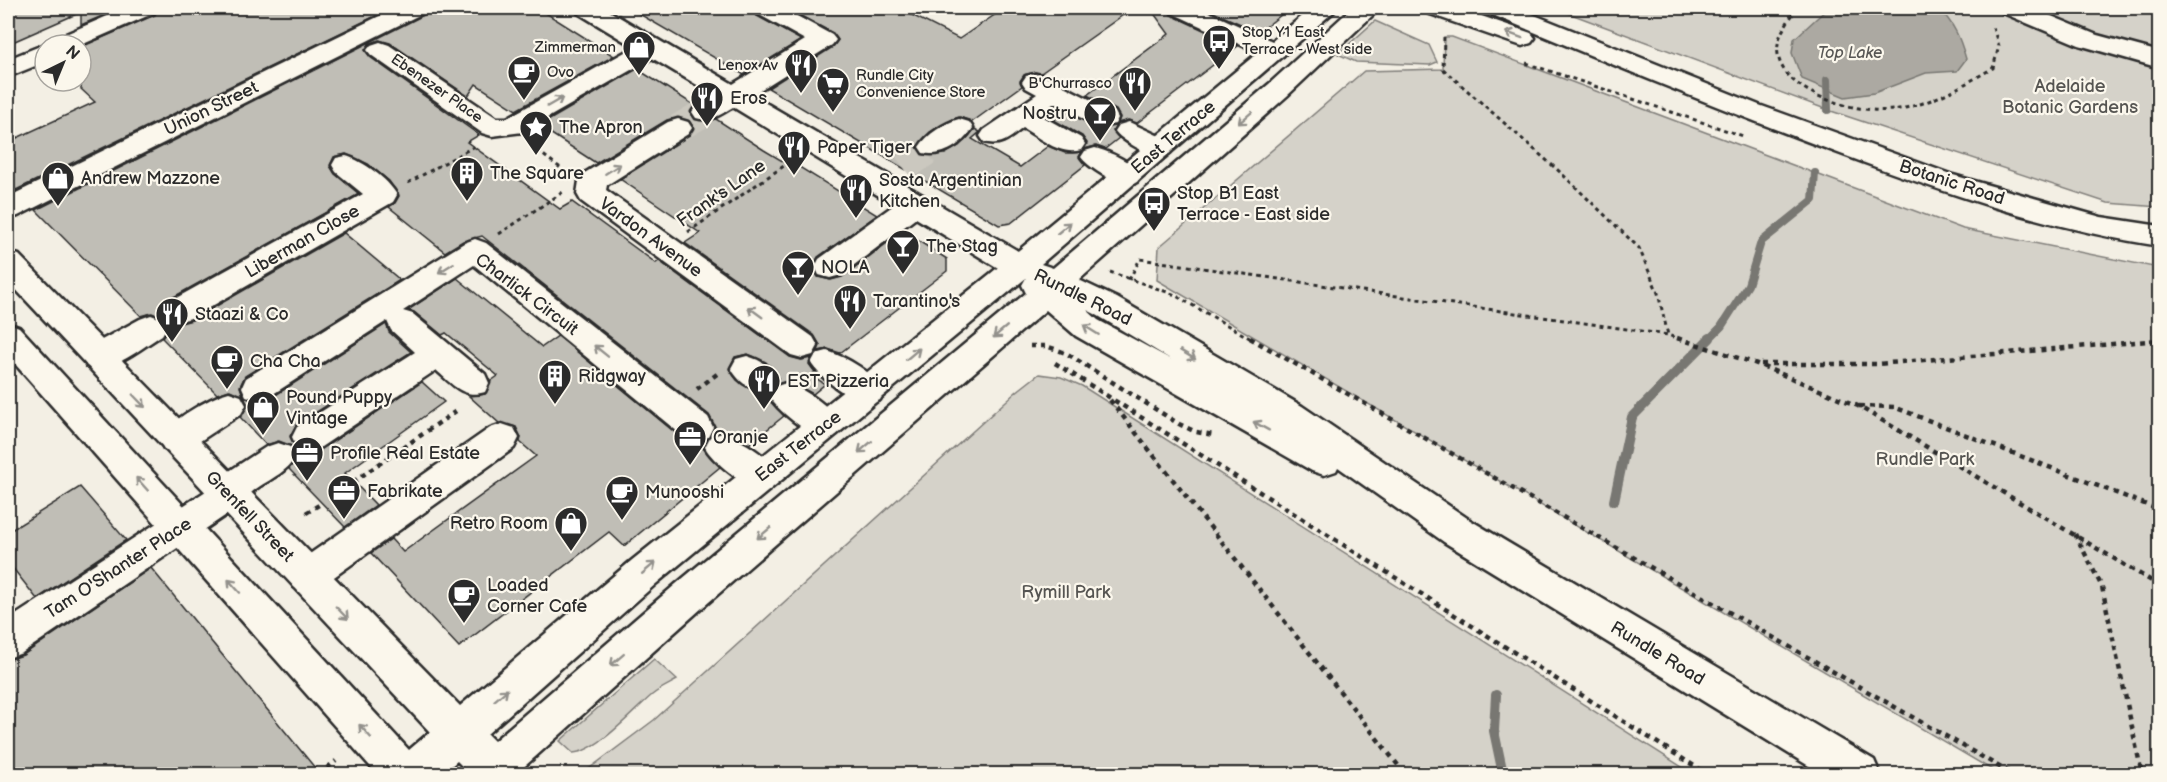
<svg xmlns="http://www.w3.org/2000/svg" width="2167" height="782" font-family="'Balsamiq Sans',sans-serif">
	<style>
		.green { fill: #d5d2c9; stroke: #807e7a; stroke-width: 1.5 }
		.water { fill: #aca9a2; stroke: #787772; stroke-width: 1.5 }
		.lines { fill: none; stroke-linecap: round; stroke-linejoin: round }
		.stream-far1 { stroke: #787772; stroke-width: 8 }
		.stream { stroke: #787772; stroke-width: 10 }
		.building { fill: #c0beb6; stroke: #2b2b2b; stroke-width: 1.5 }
		.minor-tunnel { stroke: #cbc8bf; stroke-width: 28; stroke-dasharray: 28 14; stroke-linecap: butt }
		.minor-casing { stroke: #2b2b2b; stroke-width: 5 }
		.major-casing { stroke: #2b2b2b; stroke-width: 5 }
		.path-far1 { stroke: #2b2b2b; stroke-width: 3; stroke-dasharray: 4 4; stroke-linecap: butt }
		.path { stroke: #2b2b2b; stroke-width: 4.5; stroke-dasharray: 5 5; stroke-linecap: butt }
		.minor { fill: #fbf7ec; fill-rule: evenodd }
		.major { fill: #fbf7ec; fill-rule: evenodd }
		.oneway { stroke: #93918c }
		.labels { text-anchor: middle; stroke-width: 4.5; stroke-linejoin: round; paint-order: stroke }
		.far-poi-label { font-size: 15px; fill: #2b2b2b; stroke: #fbf7ec; text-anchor: start }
		.far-street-label { font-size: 15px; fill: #2b2b2b; stroke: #fbf7ec }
		.far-water-label { font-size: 16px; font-style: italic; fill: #585755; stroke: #fbf7ec }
		.park-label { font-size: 18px; fill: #565552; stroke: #fbf7ec }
		.poi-label { font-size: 18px; fill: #2b2b2b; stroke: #fbf7ec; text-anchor: start }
		.street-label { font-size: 18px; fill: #2b2b2b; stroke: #fbf7ec }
	</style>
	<rect width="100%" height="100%" fill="#f3efe4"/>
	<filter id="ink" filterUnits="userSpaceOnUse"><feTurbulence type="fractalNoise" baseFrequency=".0167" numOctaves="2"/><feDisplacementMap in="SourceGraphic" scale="12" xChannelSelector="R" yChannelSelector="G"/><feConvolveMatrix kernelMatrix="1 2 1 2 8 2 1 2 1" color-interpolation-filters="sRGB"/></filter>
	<g filter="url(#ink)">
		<g class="green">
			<path d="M1555 8H2159V207L2108 203 1828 110Z"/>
			<path d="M1375 21 1429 45 1437 62 1430 65 1356 62 1338 54Z"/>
			<path d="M1444 37H1452L1963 229 2159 268V774H1999L1157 280 1159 247 1364 71 1443 69Z"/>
			<path d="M1039 374 1061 377 1082 386 1693 774H582L654 720 1016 392Z"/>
			<path d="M654 659 677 680C668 685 659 689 652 695 632 712 599 751 573 753L560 741Z"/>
		</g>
		<path class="water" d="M1828 8H1938C1954 23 1960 38 1966 59L1957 71 1926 73 1874 93 1845 97 1802 79 1792 53 1794 39Z"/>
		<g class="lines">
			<g class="stream-far1">
				<path d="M1827 80 1828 110"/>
				<path d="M1708 340 1721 327 1748 285 1761 242 1813 200 1815 173"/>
			</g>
			<g class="stream">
				<path d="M1614 501 1632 417 1710 338"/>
				<path d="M1496 695 1494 731 1503 774"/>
			</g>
		</g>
		<g class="building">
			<path d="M8 8H121L81 25V12L8 44Z"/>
			<path d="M159 8H392L16 190 8 182V142L95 102 81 89V47L155 15Z"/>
			<path d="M428 8H538L614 56 516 110 476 84 468 96 390 43 379 40 369 44 365 50 370 57 479 135 467 142 560 209 572 202 656 263 659 261 790 357 801 360 811 358 809 364 815 372 811 375 825 384 813 394 787 381 776 384 778 377 766 362 748 354 735 357 729 369 737 380 753 390H770L767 397 784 416 749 444 723 431 712 434 715 426 709 415 482 236 463 241 445 252 389 207 395 203 399 196 389 181 368 164 346 154 334 157 330 166 335 174 359 194 168 300 162 311 168 320 181 323 192 320 344 233 400 280 245 376 240 386 243 396 230 390 217 394 162 338 169 328 164 318 152 313 141 316 36 210 424 15Z"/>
			<path d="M629 8H751L755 15 801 40 744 75Z"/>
			<path d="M786 8H898L959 39 1005 8H1133L1041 73 1035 72 1024 75 1020 81 1022 86 972 122 960 117 953 119 930 132 917 146 923 155 945 154 959 146 975 129 980 132 972 139 1020 167 1048 146 1065 153 1082 152 1079 157 1085 165 1011 223 999 225 768 88 833 47 838 40 833 33Z"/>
			<path d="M1150 8H1167L1171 15 1238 46 1137 123 1128 120 1118 123 1120 117 1116 110 1087 95 1169 34Z"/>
			<path d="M1204 8H1290L1259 32Z"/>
			<path d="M637 69 694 105 690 113 696 120 716 119 764 150 789 165 793 163 877 215 818 257 813 268 818 277 831 280 842 277 903 231 947 259V271L840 353 828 349 818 351 820 345 814 335 685 243 700 233 620 179 689 136 694 129 690 121 679 117 667 120 596 163 539 126Z"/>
			<path d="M1065 112 1091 124 1107 127 1116 126 1113 131 1119 138 1105 149 1096 146 1084 149 1087 143 1082 136 1054 120Z"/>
			<path d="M457 278 542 347 558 336 683 439 695 442 706 440 703 448 720 467 624 546 609 532 459 647 371 553 391 539 403 552 536 456 520 442 521 437 516 427 499 423 469 396 485 394 491 381 498 376 446 333 442 335 414 312 408 310Z"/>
			<path d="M386 324 389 332 411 352 296 425 290 436 295 448 308 453 322 449 422 382 444 402 345 473 376 505 345 527 289 469 297 458 292 446 279 441 266 445 240 417 248 406 244 397 257 402 271 398Z"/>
			<path d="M80 487 126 540 37 599 8 562V532Z"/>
			<path d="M151 568 320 774H8V660L23 655Z"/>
		</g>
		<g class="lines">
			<g class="minor-tunnel">
				<path d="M678 128 705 112"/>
				<path d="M904 168 933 147"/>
			</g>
			<defs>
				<g id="minor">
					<path d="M126 8H157L154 13 81 45H48L52 40Z"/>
					<path d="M396 8H426L423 13 18 216 8 219V197Z"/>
					<path d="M575 8H604L733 84 805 40 756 13 753 8H782L832 35 836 40 832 45 752 95 1030 258 1034 266 1030 274 1019 277 1008 274 916 218 841 275 830 278 819 275 815 267 819 259 894 205 733 107C720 115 711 122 696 118L692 112 696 106 714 95 652 58 523 132 492 136 482 133 371 55 367 50 371 45 380 42 389 45 497 118H507L634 47 578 13Z"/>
					<path d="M1169 8H1200L1283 46 1287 51 1283 56 1274 59 1265 56 1172 13Z"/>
					<path d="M2000 8H2032L2097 35 2160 52V68L2079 45 2003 13Z"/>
					<path d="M45 44 48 45H45V62L8 77V59Z"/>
					<path d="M1035 74 1044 76 1115 112 1118 118 1115 124C1094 129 1072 112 1054 103L1040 115 1081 138 1085 144 1081 150C1060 156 1040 138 1023 128 1010 138 1001 147 984 142L980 136 984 130 1037 94 1026 88 1022 82 1026 76Z"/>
					<path d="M678 119 688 122 692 128 688 134 607 185 606 190 813 337 818 346 813 355 802 358 791 355 581 201 577 194 579 181 583 174 668 122Z"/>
					<path d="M959 119 969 122 973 128C963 144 942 158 923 153L919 147C927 134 945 123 959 119Z"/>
					<path d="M1129 122 1170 141 1174 147 1170 153C1169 154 1160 156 1160 156 1149 156 1121 140 1115 131L1119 125Z"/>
					<path d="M1095 148C1110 152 1133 162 1141 175L1137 182C1134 183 1131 184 1127 184 1116 185 1087 166 1081 157L1085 151Z"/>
					<path d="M346 156C363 161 388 179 397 195L393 202 191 318 180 321 169 318 164 310 169 302 363 194 336 172 332 165 336 158Z"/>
					<path d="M475 239 486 243 708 417 713 427 708 437 696 440 684 437 474 265 403 311 413 314 485 374 489 383 485 392C463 399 452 384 436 370L321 447 309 451 297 447 292 437 297 427 415 352 391 330 387 321 270 396 258 400 246 396 242 387 246 378 464 243Z"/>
					<path d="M151 315 162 319 167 327 162 335C141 348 112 374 87 366L82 357 87 348 140 319Z"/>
					<path d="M827 351C846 357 875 373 884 391L880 400C875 402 870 404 866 403 851 401 818 376 811 363L816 354Z"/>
					<path d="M747 356C760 360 770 365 776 378L772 387C754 393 740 385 731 368L736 359Z"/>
					<path d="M786 383C805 389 832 407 842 425L837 434C832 436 827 438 823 438 808 435 776 409 769 396L774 387Z"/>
					<path d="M229 392 241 396 246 405 241 414 188 449 176 453 164 449 159 439C168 421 209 398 229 392Z"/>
					<path d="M502 424 514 428 519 438 514 448 320 587 307 592 294 587 288 576 294 565 490 428Z"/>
					<path d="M722 433C742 440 770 456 779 475L774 485C770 486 765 489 761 489 746 488 711 460 705 447L710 437Z"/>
					<path d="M278 443 290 447 295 457C284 479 253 483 241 505L22 653 8 658V620L209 489 214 481 266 447Z"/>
				</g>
				<g id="major">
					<path d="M1312 8H1338L1041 264 1053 268 1269 84 1352 8H1378L1375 13 1287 96 1079 280 1117 298 1302 406 1470 520 1874 760 1880 774H1822L1444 542 1338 467 1336 471 1324 475 1312 471 1076 336 1046 310 702 608 516 774H465L467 771 457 761 442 774H377L8 356V323L19 327 409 750 430 732 8 281V252L19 255 460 706 631 561 990 274ZM1026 278 1022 285 1026 293 676 584 494 741 487 734 657 583ZM1087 310 1095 314 1172 360 1098 320Z"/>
					<path d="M1424 8H1458L1531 33 1535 38 1531 43 1522 46 1513 43 1427 13Z"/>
					<path d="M1485 8H1517L1759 105 1953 175 2101 217 2160 226V246C2049 229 1942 192 1838 153 1720 109 1604 61 1488 13Z"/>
				</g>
			</defs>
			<use href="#minor" class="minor-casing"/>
			<use href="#major" class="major-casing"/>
			<g class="path-far1">
				<path d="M1797 8C1790 19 1780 31 1778 44 1771 92 1858 114 1892 110 1929 106 1962 86 1993 68L1999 46 1992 25"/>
				<path d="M1444 37 1443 69 1561 173 1639 248 1658 293 1668 335 1681 340"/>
				<path d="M1526 63 1743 136"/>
				<path d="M531 146 566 172"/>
				<path d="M408 183 475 146"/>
				<path d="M688 232 791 161"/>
				<path d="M499 234 563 192"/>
				<path d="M1110 272 1173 294 1253 340"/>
				<path d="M1129 280 1140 259 1668 335"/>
			</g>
			<g class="path">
				<path d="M1250 338 2012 774"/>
				<path d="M1677 338 1757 364 1858 406 2160 586"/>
				<path d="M1030 346H1046L1066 353 1179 424 1196 432 1214 435"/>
				<path d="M1055 363 1707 774"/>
				<path d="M1761 364H1877L2160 340"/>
				<path d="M697 389 717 374"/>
				<path d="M1110 400 1405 774"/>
				<path d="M1859 406 1894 407 2160 510"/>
				<path d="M353 482 459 409"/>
				<path d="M306 513 322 503"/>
				<path d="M2075 534 2102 587 2142 774"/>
				<path d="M319 774 336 761"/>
			</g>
			<use href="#minor" class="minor"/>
			<use href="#major" class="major"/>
		</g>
		<defs><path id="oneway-shaft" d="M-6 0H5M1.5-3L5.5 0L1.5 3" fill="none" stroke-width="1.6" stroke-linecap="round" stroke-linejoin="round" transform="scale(1.5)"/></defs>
		<g class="oneway">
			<use href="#oneway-shaft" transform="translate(1514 35) rotate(-160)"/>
			<use href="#oneway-shaft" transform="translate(555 102) rotate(-30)"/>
			<use href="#oneway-shaft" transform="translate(1245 118) rotate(139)"/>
			<use href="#oneway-shaft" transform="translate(613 169) rotate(-32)"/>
			<use href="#oneway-shaft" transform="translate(1064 228) rotate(-40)"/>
			<use href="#oneway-shaft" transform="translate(446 268) rotate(148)"/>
			<use href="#oneway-shaft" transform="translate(755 312) rotate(-144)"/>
			<use href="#oneway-shaft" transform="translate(1091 330) rotate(-148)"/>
			<use href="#oneway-shaft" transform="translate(1000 332) rotate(140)"/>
			<use href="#oneway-shaft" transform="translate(601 351) rotate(-141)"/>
			<use href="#oneway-shaft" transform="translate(913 354) rotate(-40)"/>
			<use href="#oneway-shaft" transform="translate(1188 355) rotate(31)"/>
			<use href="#oneway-shaft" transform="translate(139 401) rotate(46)"/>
			<use href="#oneway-shaft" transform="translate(1261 426) rotate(-151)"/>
			<use href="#oneway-shaft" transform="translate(865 447) rotate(140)"/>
			<use href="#oneway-shaft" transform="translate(142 484) rotate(-132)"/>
			<use href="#oneway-shaft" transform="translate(764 533) rotate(140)"/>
			<use href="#oneway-shaft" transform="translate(649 568) rotate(-40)"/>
			<use href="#oneway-shaft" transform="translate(234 586) rotate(-132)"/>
			<use href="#oneway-shaft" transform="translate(342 613) rotate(46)"/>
			<use href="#oneway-shaft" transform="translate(617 660) rotate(139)"/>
			<use href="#oneway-shaft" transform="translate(501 695) rotate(-41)"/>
			<use href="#oneway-shaft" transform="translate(365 731) rotate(-132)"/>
		</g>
	</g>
	<defs>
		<symbol id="bus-pin" viewBox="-11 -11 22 30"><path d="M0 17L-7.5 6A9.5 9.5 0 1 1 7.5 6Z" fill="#2b2b2b" stroke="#fbf7ec"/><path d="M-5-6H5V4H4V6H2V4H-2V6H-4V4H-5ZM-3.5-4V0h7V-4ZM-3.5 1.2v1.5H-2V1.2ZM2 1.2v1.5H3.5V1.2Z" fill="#fff"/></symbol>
		<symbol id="shop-pin" viewBox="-11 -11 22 30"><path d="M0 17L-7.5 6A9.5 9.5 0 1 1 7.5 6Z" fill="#2b2b2b" stroke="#fbf7ec"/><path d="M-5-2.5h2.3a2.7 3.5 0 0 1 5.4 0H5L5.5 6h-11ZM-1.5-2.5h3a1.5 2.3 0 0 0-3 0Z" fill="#fff"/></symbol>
		<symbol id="restaurant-pin" viewBox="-11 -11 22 30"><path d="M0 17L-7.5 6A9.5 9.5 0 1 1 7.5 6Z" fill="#2b2b2b" stroke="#fbf7ec"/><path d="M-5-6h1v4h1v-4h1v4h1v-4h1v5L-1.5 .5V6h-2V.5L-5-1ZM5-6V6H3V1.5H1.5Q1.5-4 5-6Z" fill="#fff"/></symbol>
		<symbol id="cafe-pin" viewBox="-11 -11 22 30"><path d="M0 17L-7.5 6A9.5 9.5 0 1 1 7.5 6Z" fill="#2b2b2b" stroke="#fbf7ec"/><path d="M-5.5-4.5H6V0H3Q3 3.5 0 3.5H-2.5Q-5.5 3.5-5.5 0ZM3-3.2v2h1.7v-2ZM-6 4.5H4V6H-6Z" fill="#fff"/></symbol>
		<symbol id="supermarket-pin" viewBox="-11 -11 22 30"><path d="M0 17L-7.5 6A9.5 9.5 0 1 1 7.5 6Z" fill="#2b2b2b" stroke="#fbf7ec"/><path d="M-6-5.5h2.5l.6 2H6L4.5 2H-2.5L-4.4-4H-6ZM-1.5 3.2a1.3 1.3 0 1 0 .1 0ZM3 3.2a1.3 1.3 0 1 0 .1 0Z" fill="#fff"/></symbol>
		<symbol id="bar-pin" viewBox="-11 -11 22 30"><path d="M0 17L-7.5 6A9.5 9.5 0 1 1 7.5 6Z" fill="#2b2b2b" stroke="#fbf7ec"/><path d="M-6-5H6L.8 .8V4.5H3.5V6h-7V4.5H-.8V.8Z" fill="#fff"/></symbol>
		<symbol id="sight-pin" viewBox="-11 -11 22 30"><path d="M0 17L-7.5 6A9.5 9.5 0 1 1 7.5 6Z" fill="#2b2b2b" stroke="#fbf7ec"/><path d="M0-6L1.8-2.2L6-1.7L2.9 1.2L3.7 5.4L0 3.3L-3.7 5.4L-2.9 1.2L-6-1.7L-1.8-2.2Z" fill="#fff"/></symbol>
		<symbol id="building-pin" viewBox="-11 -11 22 30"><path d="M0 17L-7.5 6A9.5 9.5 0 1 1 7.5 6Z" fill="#2b2b2b" stroke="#fbf7ec"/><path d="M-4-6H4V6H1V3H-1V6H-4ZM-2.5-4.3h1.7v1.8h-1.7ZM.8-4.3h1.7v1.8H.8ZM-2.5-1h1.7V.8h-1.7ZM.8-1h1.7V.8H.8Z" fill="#fff"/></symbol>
		<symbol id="office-pin" viewBox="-11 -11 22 30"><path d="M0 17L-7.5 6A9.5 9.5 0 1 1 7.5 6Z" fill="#2b2b2b" stroke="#fbf7ec"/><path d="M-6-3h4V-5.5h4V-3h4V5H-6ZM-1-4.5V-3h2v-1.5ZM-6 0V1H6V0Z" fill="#fff"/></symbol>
	</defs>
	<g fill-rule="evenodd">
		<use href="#bus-pin" x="1200" y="22" width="38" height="52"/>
		<use href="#shop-pin" x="620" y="28" width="38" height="52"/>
		<use href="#restaurant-pin" x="782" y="46" width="38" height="52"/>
		<use href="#cafe-pin" x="505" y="53" width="38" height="52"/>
		<use href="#restaurant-pin" x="1116" y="64" width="38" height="52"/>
		<use href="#supermarket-pin" x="814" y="65" width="38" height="52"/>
		<use href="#restaurant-pin" x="688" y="79" width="38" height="52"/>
		<use href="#bar-pin" x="1081" y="94" width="38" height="52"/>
		<use href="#sight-pin" x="517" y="108" width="38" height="52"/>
		<use href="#restaurant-pin" x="775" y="128" width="38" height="52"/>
		<use href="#building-pin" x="448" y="154" width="38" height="52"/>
		<use href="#shop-pin" x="39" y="159" width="38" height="52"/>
		<use href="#restaurant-pin" x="837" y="171" width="38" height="52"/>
		<use href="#bus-pin" x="1135" y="184" width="38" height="52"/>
		<use href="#bar-pin" x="884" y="227" width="38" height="52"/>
		<use href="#bar-pin" x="779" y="248" width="38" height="52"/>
		<use href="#restaurant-pin" x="831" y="282" width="38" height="52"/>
		<use href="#restaurant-pin" x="153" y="295" width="38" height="52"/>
		<use href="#cafe-pin" x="208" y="342" width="38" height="52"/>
		<use href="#building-pin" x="536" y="357" width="38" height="52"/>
		<use href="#restaurant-pin" x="745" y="362" width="38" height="52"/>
		<use href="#shop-pin" x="244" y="388" width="38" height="52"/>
		<use href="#office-pin" x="671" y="418" width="38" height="52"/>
		<use href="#office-pin" x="288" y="434" width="38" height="52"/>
		<use href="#office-pin" x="325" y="472" width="38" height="52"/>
		<use href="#cafe-pin" x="603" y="473" width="38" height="52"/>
		<use href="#shop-pin" x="552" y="504" width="38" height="52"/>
		<use href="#cafe-pin" x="445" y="576" width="38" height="52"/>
	</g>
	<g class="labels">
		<g class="far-poi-label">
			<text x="1242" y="37">Stop Y1 East<tspan x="1242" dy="17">Terrace - West side</tspan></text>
			<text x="616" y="52" text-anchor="end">Zimmerman</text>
			<text x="778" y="70" text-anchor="end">Lenox Av</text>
			<text x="547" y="77">Ovo</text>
			<text x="856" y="80">Rundle City<tspan x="856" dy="17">Convenience Store</tspan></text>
			<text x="1112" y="88" text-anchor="end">B'Churrasco</text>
		</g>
		<g class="far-street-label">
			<text transform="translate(437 88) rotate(35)" y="5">Ebenezer Place</text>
		</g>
		<g class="far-water-label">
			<text x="1850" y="58">Top Lake</text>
		</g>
		<g class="park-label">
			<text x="2070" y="92">Adelaide<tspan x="2070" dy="21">Botanic Gardens</tspan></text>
			<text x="1925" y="465">Rundle Park</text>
			<text x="1066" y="598">Rymill Park</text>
		</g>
		<g class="poi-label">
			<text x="730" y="104">Eros</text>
			<text x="1077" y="119" text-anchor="end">Nostru</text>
			<text x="559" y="133">The Apron</text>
			<text x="817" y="153">Paper Tiger</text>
			<text x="490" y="179">The Square</text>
			<text x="81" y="184">Andrew Mazzone</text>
			<text x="879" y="186">Sosta Argentinian<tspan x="879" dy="21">Kitchen</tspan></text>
			<text x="1177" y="199">Stop B1 East<tspan x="1177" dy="21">Terrace - East side</tspan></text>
			<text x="926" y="252">The Stag</text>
			<text x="821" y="273">NOLA</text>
			<text x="873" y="307">Tarantino's</text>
			<text x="195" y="320">Staazi &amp; Co</text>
			<text x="250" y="367">Cha Cha</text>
			<text x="578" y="382">Ridgway</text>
			<text x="787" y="387">EST Pizzeria</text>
			<text x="286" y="403">Pound Puppy<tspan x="286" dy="21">Vintage</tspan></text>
			<text x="713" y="443">Oranje</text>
			<text x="330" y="459">Profile Real Estate</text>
			<text x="367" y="497">Fabrikate</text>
			<text x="645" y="498">Munooshi</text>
			<text x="548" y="529" text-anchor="end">Retro Room</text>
			<text x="487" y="591">Loaded<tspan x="487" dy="21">Corner Cafe</tspan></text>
		</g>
		<g class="street-label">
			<text transform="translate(211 108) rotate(-26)" y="6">Union Street</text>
			<text transform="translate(1173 137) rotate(-40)" y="6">East Terrace</text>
			<text transform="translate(1952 182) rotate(18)" y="6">Botanic Road</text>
			<text transform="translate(721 193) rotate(-35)" y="6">Frank's Lane</text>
			<text transform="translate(651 237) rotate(36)" y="6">Vardon Avenue</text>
			<text transform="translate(302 241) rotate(-30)" y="6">Liberman Close</text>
			<text transform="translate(527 294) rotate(37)" y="6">Charlick Circuit</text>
			<text transform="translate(1083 297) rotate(26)" y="6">Rundle Road</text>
			<text transform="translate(798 446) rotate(-38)" y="6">East Terrace</text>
			<text transform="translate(250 516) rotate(46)" y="6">Grenfell Street</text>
			<text transform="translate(118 568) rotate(-33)" y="6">Tam O'Shanter Place</text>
			<text transform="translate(1658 653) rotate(31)" y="6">Rundle Road</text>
		</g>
	</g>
	<rect width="2167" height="782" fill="none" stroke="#fbf7ec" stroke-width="30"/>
	<rect x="15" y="15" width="2137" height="752" fill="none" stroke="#2b2b2b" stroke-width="2" filter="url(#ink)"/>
	<g transform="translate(63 63) rotate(43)"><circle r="28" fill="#fbf7ec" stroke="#a8a59f" stroke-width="1.5"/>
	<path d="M0-4.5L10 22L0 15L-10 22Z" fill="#2b2b2b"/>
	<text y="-9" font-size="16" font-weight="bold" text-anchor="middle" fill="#2b2b2b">N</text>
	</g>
</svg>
